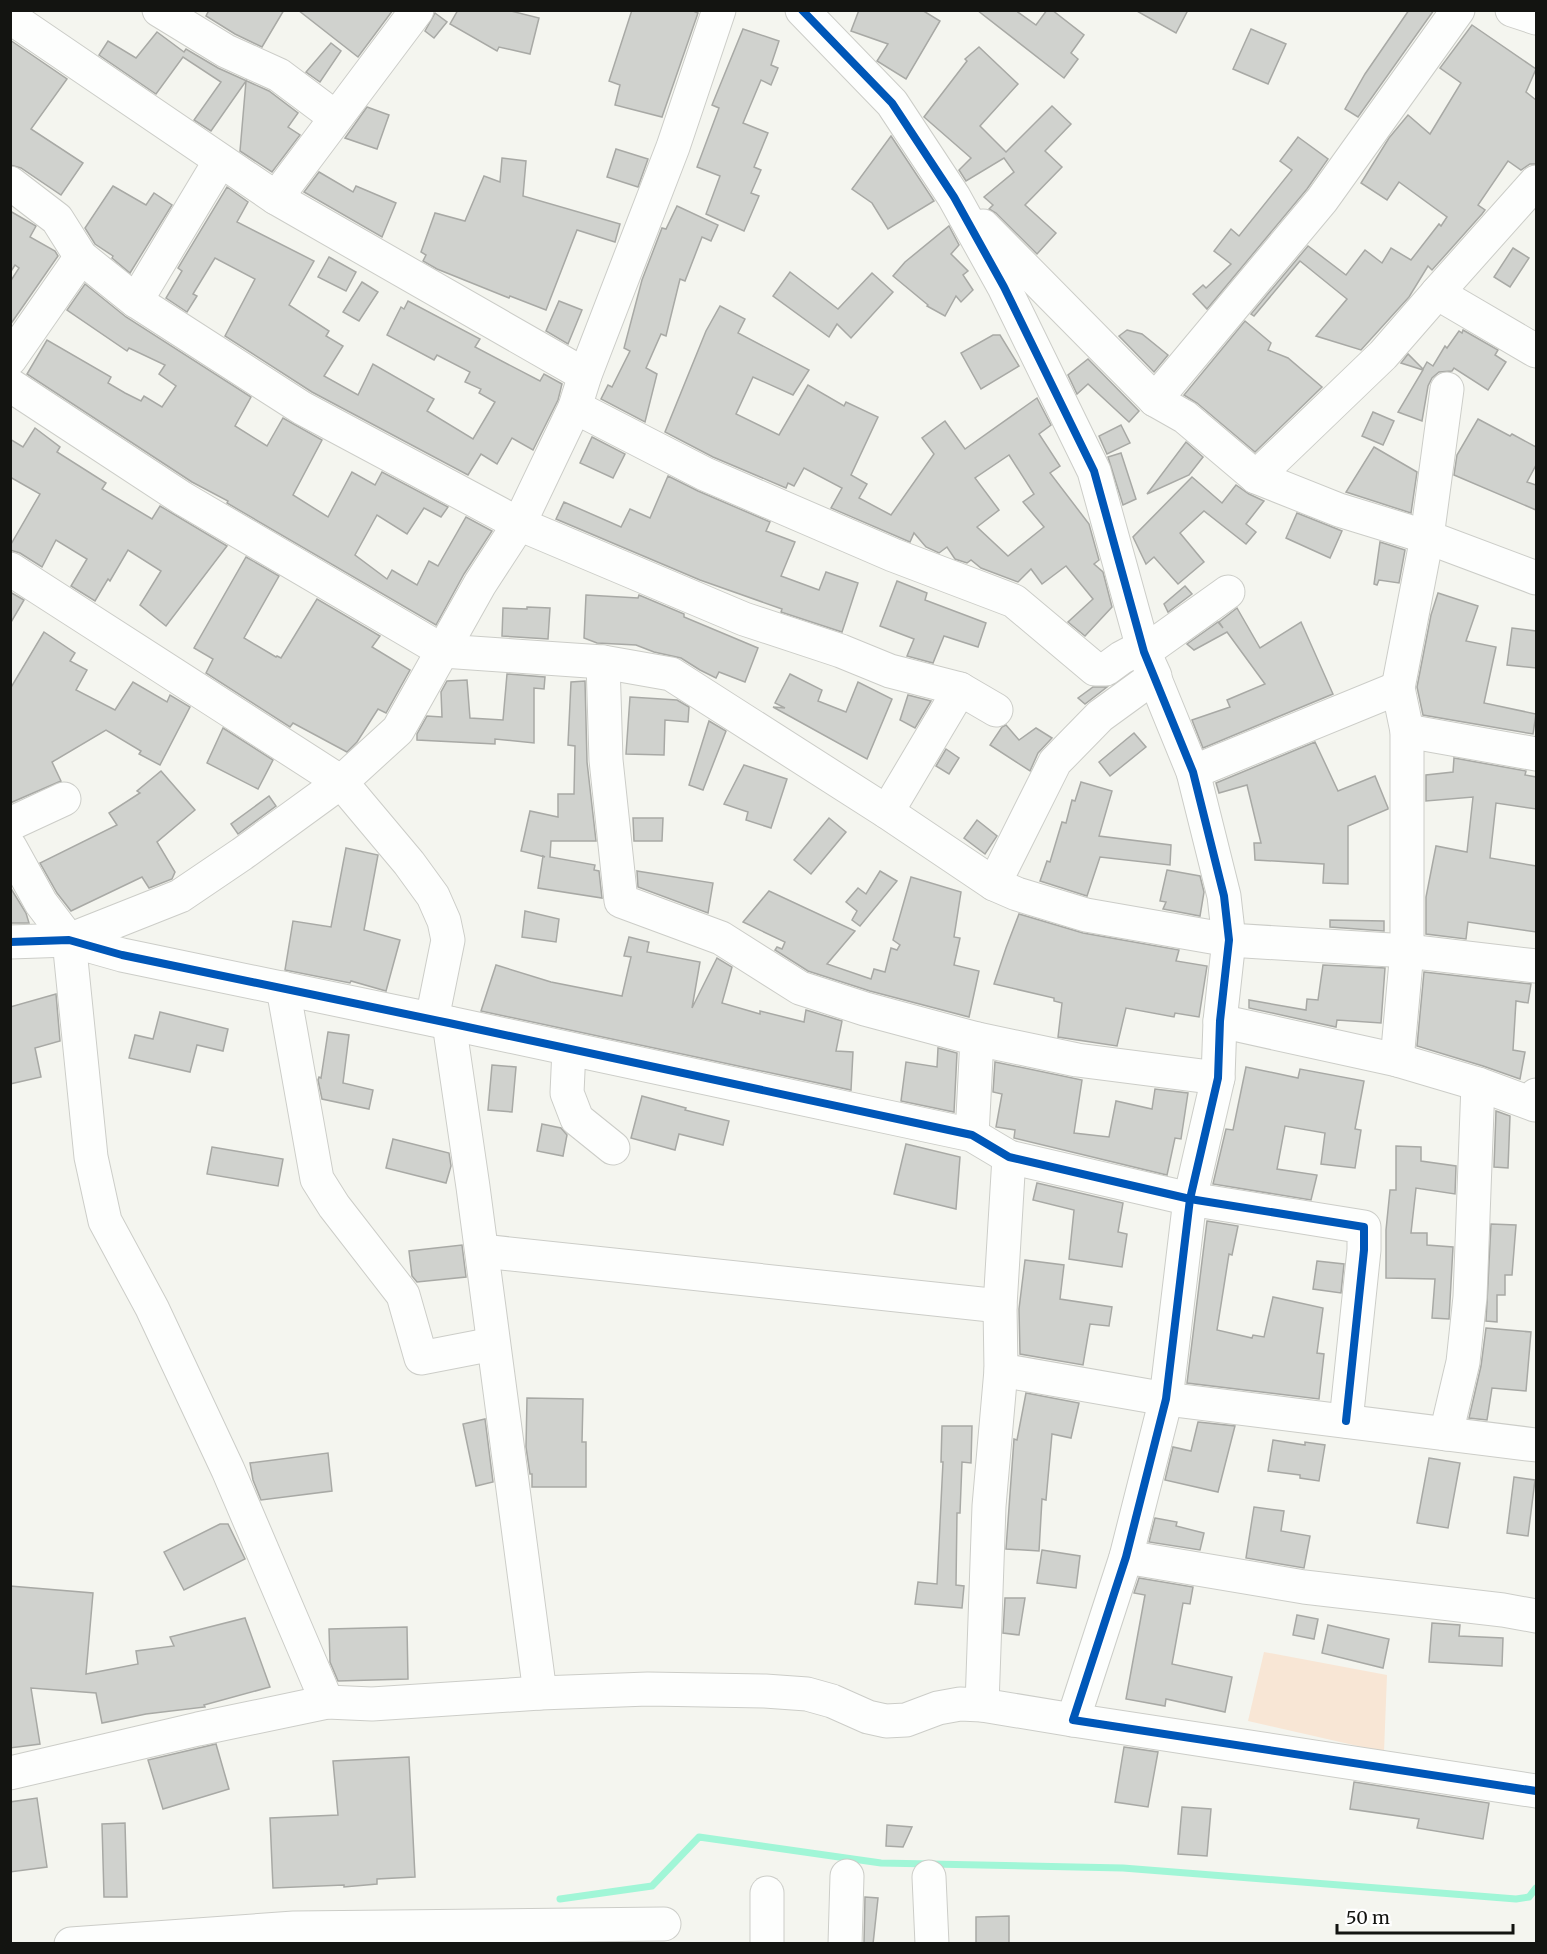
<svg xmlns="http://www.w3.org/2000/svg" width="1547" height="1954" font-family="Merriweather,serif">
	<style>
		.green { fill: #f8e6d5 }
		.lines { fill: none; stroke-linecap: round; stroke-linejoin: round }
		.stream { stroke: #a1f6d7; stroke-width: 7 }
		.building { fill: #d0d2ce; stroke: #a8a9a5; stroke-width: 1.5; fill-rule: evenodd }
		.minor-casing { stroke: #cccdc8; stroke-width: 35 }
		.minor { stroke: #fdfefd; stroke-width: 33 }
		.cycleway-casing { stroke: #fff; stroke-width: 11 }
		.cycleway { stroke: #0057b8; stroke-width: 8 }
	</style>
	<rect width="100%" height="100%" fill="#f4f5ef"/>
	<path class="green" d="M1264 1652 1387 1675 1384 1752 1248 1721Z"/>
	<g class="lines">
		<path class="stream" d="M560 1899 652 1886 699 1837 881 1863 1123 1868 1516 1899 1529 1897 1536 1888"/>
	</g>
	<g class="building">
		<path d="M209 10H284L262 47 235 34 206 16Z"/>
		<path d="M298 10H393L358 57Z"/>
		<path d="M458 10H507L539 18 530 54 499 47 497 51 450 24Z"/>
		<path d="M632 10H691L698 13 662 117 615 105 620 85 609 81Z"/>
		<path d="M859 10H922L940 21 906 79 877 61 888 44 851 31Z"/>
		<path d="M977 10H1015L1036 25 1047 10H1052L1084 35 1071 53 1078 59 1064 78Z"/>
		<path d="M1135 10H1188L1176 33Z"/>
		<path d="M1409 10H1434L1358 117 1345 109 1365 74Z"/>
		<path d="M435 13 447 22 434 38 425 31Z"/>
		<path d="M1472 25 1536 69 1526 92 1536 100V164H1530L1521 170 1508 161 1478 205 1485 210 1482 214 1432 270 1428 266 1409 297 1361 350 1316 336 1347 299 1300 261 1254 316 1251 314 1308 246 1346 275 1365 250 1382 263 1391 248 1411 260 1439 224 1441 226 1447 217 1399 182 1387 200 1361 183 1389 138 1408 115 1430 134 1461 83 1440 68Z"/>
		<path d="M743 29 779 41 771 65 778 68 771 85 761 80 743 123 768 133 754 167 761 170 751 193 759 196 744 231 706 214 720 176 697 167 719 108 712 105Z"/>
		<path d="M1251 29 1286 44 1268 84 1233 69Z"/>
		<path d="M157 32 184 52 186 49 218 68 269 91 298 113 288 127 300 135 272 172 240 151 246 81 211 131 194 120 221 82 183 57 156 94 99 55 108 41 136 58Z"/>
		<path d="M10 40 67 79 31 129 83 163 61 195 21 168 10 165Z"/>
		<path d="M331 43 341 51 320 82 306 72Z"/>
		<path d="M979 47 1018 84 980 126 1006 152 1052 106 1071 124 1045 151 1062 167 1025 205 1056 233 1037 254 996 213 989 209 993 205 984 197 1014 172 1004 158 966 181 959 170 971 158 924 117 967 61 965 59Z"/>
		<path d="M367 107 389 115 377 149 345 138Z"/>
		<path d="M891 136 934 201 888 229 872 203 852 189Z"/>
		<path d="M1298 137 1328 159 1307 189 1207 309 1193 294 1203 285 1206 288 1231 264 1214 251 1231 229 1239 236 1292 170 1280 161Z"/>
		<path d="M616 149 648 159 638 187 607 177Z"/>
		<path d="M502 158 526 161 523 196 620 224 615 242 577 230 546 310 510 296 509 298 437 269 423 261 426 255 421 252 435 213 465 221 484 176 500 182Z"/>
		<path d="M319 172 353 192 356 186 396 203 382 237 304 192Z"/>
		<path d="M113 186 146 205 154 193 172 205 130 273 112 258 113 256 95 244 85 228Z"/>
		<path d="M227 187 248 202 237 222 314 261 289 305 329 331 326 336 343 346 324 376 358 395 373 364 434 399 427 411 473 439 495 402 479 393 481 389 465 382 470 372 437 355 434 360 387 335 401 307 404 309 408 301 480 339 475 347 540 381 544 374 562 384 558 400 533 450 512 438 497 464 481 454 468 475 312 392 225 336 255 279 215 258 193 294 197 296 187 312 166 298 182 271 178 268Z"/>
		<path d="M677 206 718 225 711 241 702 237 685 281 680 279 666 336 661 334 646 368 657 374 645 422 601 399 608 385 612 387 630 351 624 348 642 280 662 228 666 229Z"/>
		<path d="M10 211 36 226 30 237 55 251 58 256 10 325V282L19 268 15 265 10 273Z"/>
		<path d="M949 226 959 245 951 254 968 271 963 275 973 290 961 302 956 296 945 316 927 306 928 305 893 276 905 262Z"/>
		<path d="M1513 248 1529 258 1510 287 1494 277Z"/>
		<path d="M329 257 356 272 346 291 318 277Z"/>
		<path d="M790 272 838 309 872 273 893 292 851 338 837 324 829 337 773 296Z"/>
		<path d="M362 282 378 292 359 321 343 312Z"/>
		<path d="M85 284 126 317 251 397 235 426 267 446 283 418 322 440 293 495 328 517 352 472 375 485 382 472 448 507 441 517 424 508 407 534 377 515 355 555 387 579 392 570 417 585 429 561 438 566 466 517 492 531 464 574 436 625 227 503 228 501 192 482 27 374 47 340 111 377 108 383 125 393 141 401 144 396 162 407 176 386 159 374 165 365 129 348 127 351 67 310Z"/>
		<path d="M559 301 582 310 568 344 546 331Z"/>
		<path d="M720 306 745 319 738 333 809 370 793 395 753 377 736 414 779 435 808 385 844 406 846 402 878 417 851 475 867 484 859 498 891 515 934 454 922 438 945 421 965 449 1037 398 1051 425 1039 434 1060 466 1050 473 1089 524 1099 560 1094 564 1103 572 1112 607 1085 636 1068 622 1093 599 1066 566 1042 584 1031 569 1018 582 981 568 971 560 967 563 955 559 947 547 939 553 926 547 914 533 910 542 831 508 842 488 804 468 794 486 788 483 786 488 713 457 665 432 706 331ZM1009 455 1034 494 1023 502 1044 527 1008 556 977 527 999 510 975 478Z"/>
		<path d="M1245 321 1271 343 1268 350 1288 358 1322 387 1255 452 1197 403 1184 395Z"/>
		<path d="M1127 330 1142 334 1168 355 1154 372 1119 336Z"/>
		<path d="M1463 330 1498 350 1495 355 1506 362 1488 390 1454 368 1452 371 1439 372 1432 378 1428 386 1422 421 1398 412 1423 370 1401 363 1408 354 1423 369 1427 362 1433 366 1445 346 1447 348 1459 331 1462 333Z"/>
		<path d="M993 335H1000L1019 366 981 389 961 353Z"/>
		<path d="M1088 359 1139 411 1129 422 1088 384 1077 394 1068 375Z"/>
		<path d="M1373 412 1394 421 1383 445 1362 436Z"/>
		<path d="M1478 419 1510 436 1512 434 1536 447V465L1527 482 1536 485V510L1454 475 1457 455Z"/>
		<path d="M1121 425 1130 443 1107 454 1099 436Z"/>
		<path d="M35 428 60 447 57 452 106 483 102 489 152 519 160 506 227 546 166 626 140 605 161 571 128 550 110 581 108 579 95 601 71 586 87 559 56 540 42 567 20 553 10 550V546L40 494 10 477V439L23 447Z"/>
		<path d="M592 437 625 454 613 478 580 463Z"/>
		<path d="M1186 442 1203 457 1189 475 1147 494Z"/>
		<path d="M1374 447 1417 472 1411 513 1346 492Z"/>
		<path d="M1121 453 1136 499 1123 505 1108 457Z"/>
		<path d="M668 476 698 491 770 522 766 531 795 542 781 576 819 590 826 572 858 583 842 632 781 612 782 609 700 580 556 519 564 502 621 527 630 509 650 518Z"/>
		<path d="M1192 477 1222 503 1236 485 1249 494 1264 501 1246 524 1256 532 1246 544 1204 511 1180 533 1204 562 1178 584 1154 557 1146 564 1133 537Z"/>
		<path d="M1297 513 1342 531 1330 558 1286 538Z"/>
		<path d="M1380 542 1405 550 1399 583 1379 580 1377 585 1374 584Z"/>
		<path d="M246 557 279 576 244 638 276 657 277 656 281 658 317 599 380 636 372 647 410 670 386 713 378 709 357 742 347 752 293 723 290 727 206 673 213 659 194 648Z"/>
		<path d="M897 581 927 593 925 600 986 623 978 647 944 636 933 663 907 656 914 639 880 626Z"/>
		<path d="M1185 586 1192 594 1168 612 1164 604Z"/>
		<path d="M10 592 24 600 10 624Z"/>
		<path d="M1438 593 1478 606 1466 641 1496 647 1484 703 1536 714 1533 734 1423 715 1417 687 1431 615Z"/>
		<path d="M586 595 638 598 639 595 684 614V617L758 648 745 682 719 672 716 678 700 670 681 658 654 652 636 645 597 643 584 638Z"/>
		<path d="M527 607 550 608 548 639 502 636 503 608 527 609Z"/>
		<path d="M1237 608 1260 648 1301 622 1333 694 1203 748 1192 720 1230 707 1227 700 1265 684 1227 632 1194 650 1187 644 1218 622 1223 628 1219 622Z"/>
		<path d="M1512 628 1536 631V668L1507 665Z"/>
		<path d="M44 632 75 653 70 661 87 670 76 690 115 710 133 682 167 702 170 695 190 707 160 765 139 754 141 751 106 730 52 762 61 781 10 803V689Z"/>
		<path d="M507 674 545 677 544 689 534 688V743L495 739V744L417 740V734L427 716 442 717 441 692 447 681 467 680 470 718 503 720Z"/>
		<path d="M790 674 822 690 818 701 846 712 858 682 892 699 867 759 773 707 785 708 775 703Z"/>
		<path d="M585 681 587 762 596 841H551L550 857 595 865 594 870 599 871 602 898 538 888 543 856 545 857 521 851 530 811 558 817V794H574L575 746 568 745 571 682Z"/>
		<path d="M1093 687H1107L1085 704 1078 698Z"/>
		<path d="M908 695 931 701 915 728 900 720Z"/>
		<path d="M630 697 677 700 689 707 688 722 665 720 664 755 626 754Z"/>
		<path d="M709 721 726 731 703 790 689 785Z"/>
		<path d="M1006 725 1019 740 1036 728 1052 738 1038 753 1030 771 990 745 1002 727Z"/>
		<path d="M223 728 273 760 258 789 207 763Z"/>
		<path d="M1134 733 1146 747 1110 776 1099 762Z"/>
		<path d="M1315 742 1338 791 1375 776 1388 808V809L1348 826V884L1323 883 1324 864 1255 860 1254 843H1261L1247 785 1219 793 1216 783Z"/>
		<path d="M946 749 959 758 949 774 936 766Z"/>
		<path d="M1454 758 1526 771 1525 775 1536 777V809L1496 803 1490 858 1536 866V932L1468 922 1466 939 1426 934V897L1436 846 1467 852 1473 797 1426 801V775L1453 772Z"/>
		<path d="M744 765 787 779 771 828 746 820 748 812 724 804Z"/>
		<path d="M161 771 195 810 157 842 175 872 172 879 149 888 142 877 71 911 57 893 40 863 117 825 109 813 140 793 137 791Z"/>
		<path d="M1081 782 1112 791 1099 836 1171 845 1170 865 1100 857 1087 896 1040 881 1047 861 1050 862 1062 822 1066 823 1072 800 1075 801Z"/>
		<path d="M269 796 276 806 238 834 231 824Z"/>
		<path d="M633 818H663L662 841H634Z"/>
		<path d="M829 818 846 832 811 874 794 860Z"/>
		<path d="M977 820 997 836 985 854 964 838Z"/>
		<path d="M346 848 378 855 364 930 400 940 386 991 351 981 350 983 285 970 293 921 331 927Z"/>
		<path d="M1167 870 1200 876 1204 892 1200 916 1163 909 1166 902 1160 901Z"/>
		<path d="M637 871 713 883 708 913 638 887Z"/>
		<path d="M880 871 897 881 860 926 852 920 857 911 846 902 858 888 866 894Z"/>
		<path d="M911 877 961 892 954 937 960 938 954 965 979 971 969 1017 870 991 808 971 775 950 777 947 782 949 785 942 743 922 769 891 855 931 827 964 871 979 874 969 885 972 891 948 897 950 900 945 893 940Z"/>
		<path d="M10 887 26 913 29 923H10Z"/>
		<path d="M525 911 559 919 556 942 522 937Z"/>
		<path d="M1019 914 1083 933 1179 950 1176 961 1207 966 1199 1017 1175 1013 1174 1017 1126 1008 1117 1046 1058 1037 1062 1003 1054 1001V998L994 984 1006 948Z"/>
		<path d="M1330 920 1384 921V931L1330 927Z"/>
		<path d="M629 937 649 942 647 952 700 962 692 1008 717 958 732 967 722 1003 760 1014V1011L804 1022 806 1010 842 1021 836 1051 853 1052 851 1090 481 1011 496 965 551 982 622 996 631 957 624 956Z"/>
		<path d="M1323 965 1385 968 1381 1023 1337 1020 1336 1027 1249 1008V1000L1306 1010 1307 999 1318 1000Z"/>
		<path d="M1424 972 1531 984 1528 1003 1516 1001 1513 1050 1525 1052 1520 1079 1483 1066 1417 1046Z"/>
		<path d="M56 994 60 1041 35 1048 41 1077 10 1084V1007Z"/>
		<path d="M160 1012 228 1029 223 1051 197 1045 190 1072 129 1058 135 1035 153 1039Z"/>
		<path d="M328 1032 349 1035 343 1083 373 1090 369 1109 322 1099 318 1080 319 1077 321 1078Z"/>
		<path d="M938 1048 957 1053 954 1112 901 1101 906 1062 937 1067Z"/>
		<path d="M995 1062 1082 1080 1074 1133 1109 1137 1116 1101 1152 1109 1155 1089 1188 1093 1181 1139 1175 1138 1167 1175 1014 1138 1015 1130 996 1127 1002 1094 993 1092Z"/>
		<path d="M492 1065 516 1067 512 1112 488 1110Z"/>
		<path d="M1246 1067 1298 1078 1300 1069 1364 1081 1355 1129 1361 1130 1355 1168 1321 1164 1325 1133 1285 1126 1277 1169 1317 1175 1311 1200 1213 1184 1226 1129 1233 1130Z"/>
		<path d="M642 1096 686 1108 685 1110 729 1121 723 1145 679 1134 675 1150 631 1138Z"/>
		<path d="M1496 1111 1510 1116 1508 1168 1494 1167Z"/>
		<path d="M542 1124 561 1128 567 1135 563 1156 537 1151Z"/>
		<path d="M393 1139 449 1153 451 1166 446 1183 386 1168Z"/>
		<path d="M906 1144 960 1157 956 1209 894 1194Z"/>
		<path d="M1396 1146 1421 1147V1161L1456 1166 1455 1194 1416 1188 1411 1233H1427V1245L1453 1247 1449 1319 1432 1318 1435 1279 1386 1278V1230L1390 1190H1396Z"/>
		<path d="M212 1147 283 1159 278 1186 207 1174Z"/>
		<path d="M1037 1183 1123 1203 1118 1232 1127 1234 1122 1267 1069 1259 1074 1210 1033 1200Z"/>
		<path d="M1207 1221 1238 1226 1232 1255 1229 1254 1217 1330 1252 1338 1253 1335 1264 1337 1273 1297 1323 1308 1317 1353 1324 1354 1319 1399 1187 1383Z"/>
		<path d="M1491 1224 1516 1225 1512 1275H1505V1295H1497V1322L1486 1321Z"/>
		<path d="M462 1245 466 1277 417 1282 412 1276 409 1251Z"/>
		<path d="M1025 1260 1064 1265 1060 1299 1112 1307 1109 1326 1090 1324 1083 1365 1020 1354 1019 1309Z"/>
		<path d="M1317 1261 1344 1264 1341 1293 1313 1289Z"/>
		<path d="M1486 1328 1531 1332 1526 1391 1492 1388 1487 1420 1469 1418 1481 1366Z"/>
		<path d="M1026 1393 1079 1403 1071 1438 1052 1434 1046 1500 1042 1499 1039 1551 1006 1549 1014 1439 1017 1440Z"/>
		<path d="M527 1398 583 1399 582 1442H586V1487H532V1474H530L526 1447Z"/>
		<path d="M485 1419 493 1482 476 1486 463 1424Z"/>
		<path d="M1198 1422 1235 1426 1218 1492 1165 1480 1173 1447 1191 1451Z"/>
		<path d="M942 1426H972L971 1463 962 1462 960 1513H957L956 1585 964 1586 962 1608 915 1604 918 1582 937 1584 943 1462H941Z"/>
		<path d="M1273 1440 1305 1445V1442L1325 1445 1319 1481 1300 1478V1475L1268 1471Z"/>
		<path d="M328 1453 332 1491 261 1500 253 1480 250 1463Z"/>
		<path d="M1429 1458 1460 1463 1448 1528 1417 1523Z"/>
		<path d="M1514 1477 1535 1480 1528 1536 1507 1533Z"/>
		<path d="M1254 1507 1284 1511 1281 1531 1310 1536 1304 1568 1246 1558Z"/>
		<path d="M1155 1518 1177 1522 1176 1526 1204 1533 1200 1550 1149 1542Z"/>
		<path d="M220 1524H228L245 1559 184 1590 164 1552Z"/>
		<path d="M1042 1550 1080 1556 1076 1588 1037 1583Z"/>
		<path d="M1139 1578 1193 1587 1190 1604 1183 1603 1172 1664 1232 1677 1225 1712 1166 1699 1165 1706 1126 1699 1145 1595 1134 1593Z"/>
		<path d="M10 1586 93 1593 86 1674 138 1664 136 1651 174 1646 170 1637 245 1618 270 1687 204 1705 205 1707 146 1714 102 1723 96 1693 31 1688 40 1744 10 1748Z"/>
		<path d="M1005 1598H1025L1019 1635 1003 1633Z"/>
		<path d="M1297 1615 1318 1619 1314 1639 1293 1635Z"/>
		<path d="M1432 1623 1460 1625 1459 1636 1503 1638 1502 1666 1429 1662Z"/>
		<path d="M1328 1625 1389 1639 1383 1668 1322 1653Z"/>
		<path d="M407 1627 408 1679 338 1681 330 1662 329 1629Z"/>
		<path d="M216 1744 229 1789 163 1809 148 1760Z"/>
		<path d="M1124 1747 1158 1752 1148 1807 1115 1802Z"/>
		<path d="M409 1757 415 1877 377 1879V1884L344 1887V1885L273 1888 270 1818 338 1815 333 1761Z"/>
		<path d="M1354 1782 1489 1803 1483 1839 1417 1828 1419 1819 1350 1809Z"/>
		<path d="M37 1798 47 1867 10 1872V1802Z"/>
		<path d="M1182 1807 1211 1809 1207 1856 1178 1854Z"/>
		<path d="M125 1823 127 1897H104L102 1824Z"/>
		<path d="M887 1825 912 1827 903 1847 886 1846Z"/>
		<path d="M865 1897 878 1898 873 1944H864Z"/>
		<path d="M1009 1916V1944H976V1917Z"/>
	</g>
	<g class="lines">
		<defs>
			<g id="minor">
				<path d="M159 10 226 51 279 75 335 117"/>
				<path d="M802 10 892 103 954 197 1004 287 1094 471 1144 652 1193 772 1224 896 1229 940 1220 1021 1218 1078 1190 1199 1166 1399 1126 1557 1073 1720 1536 1791"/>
				<path d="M1512 10 1536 18"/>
				<path d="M10 17 276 198 417 10"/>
				<path d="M1536 182 1437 293 1536 351"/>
				<path d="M10 183 57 219 81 257 136 301 302 408 519 524 744 619 841 651 890 671 960 689 996 710"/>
				<path d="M276 198 585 375"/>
				<path d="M983 226 1155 400 1185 417 1256 477 1339 510 1427 537 1536 578"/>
				<path d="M136 301 220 161"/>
				<path d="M10 359 81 257"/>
				<path d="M10 385 182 498 443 651 603 662 671 674 887 812 994 884"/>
				<path d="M1155 400 1322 200 1458 10"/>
				<path d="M575 407 705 474 893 555 1014 601 1095 669H1106L1121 658 1138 649 1144 652 1155 676 1100 716 1055 762 994 884 1017 894 1086 915 1229 940 1407 951 1536 966"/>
				<path d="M1256 477 1383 355 1437 293"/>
				<path d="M10 569 341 782 409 863 433 896 444 921 448 940 432 1019"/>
				<path d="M1144 652 1228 592"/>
				<path d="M603 662 606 760 621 901 721 938 800 988 865 1009 977 1039 972 1135"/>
				<path d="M1407 731 1536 754"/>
				<path d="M1193 772 1398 688"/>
				<path d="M887 812 960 689"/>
				<path d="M10 824 64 799"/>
				<path d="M10 847 41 903 69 940 91 1157 105 1221 152 1308 228 1470 327 1702"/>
				<path d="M69 940 180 896 242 854 341 782 398 730 480 584 519 524 575 407 585 375 673 147 719 10"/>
				<path d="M10 942 69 940 122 955 449 1023 972 1135 1009 1157 1190 1199 1364 1227V1250L1346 1421"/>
				<path d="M283 988 317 1179 334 1206 403 1295 421 1358 493 1344"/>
				<path d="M1220 1021 1397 1060 1478 1084 1535 1105 1536 1095"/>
				<path d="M449 1023 473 1187 540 1693"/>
				<path d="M977 1039 1077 1060 1218 1078"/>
				<path d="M569 1049 567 1093 577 1119 613 1148"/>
				<path d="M1397 1060 1407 951V731L1398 688 1427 537 1447 389"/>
				<path d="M482 1251 1000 1306"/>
				<path d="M1001 1370 1166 1399 1536 1445"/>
				<path d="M1446 1434 1463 1362 1470 1297 1478 1084"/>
				<path d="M1126 1557 1304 1587 1503 1610 1536 1616"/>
				<path d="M982 1705 989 1506 1001 1370 1000 1306 1009 1157"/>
				<path d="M10 1773 198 1729 327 1702 372 1704 540 1693 648 1689 765 1691 807 1694 832 1701 868 1717 886 1721 906 1720 938 1708 960 1704 982 1705 1073 1720"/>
				<path d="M929 1877 932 1944"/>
				<path d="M767 1893V1944"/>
				<path d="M71 1944 294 1928 664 1924"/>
				<path d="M845 1944 847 1876"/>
			</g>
		</defs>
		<use href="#minor" class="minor-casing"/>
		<use href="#minor" class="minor"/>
		<defs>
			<g id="cycleway">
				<path d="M802 10 892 103 954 197 1004 287 1094 471 1144 652 1193 772 1224 896 1229 940 1220 1021 1218 1078 1190 1199 1166 1399 1126 1557 1073 1720 1536 1791"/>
				<path d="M10 942 69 940 122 955 449 1023 972 1135 1009 1157 1190 1199 1364 1227V1250L1346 1421"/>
			</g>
		</defs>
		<use href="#cycleway" class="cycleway-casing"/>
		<use href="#cycleway" class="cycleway"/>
	</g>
	<rect width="1547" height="1954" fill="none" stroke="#131411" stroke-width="24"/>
	<path d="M1337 1924v9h176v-9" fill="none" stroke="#131411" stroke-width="3"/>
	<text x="1346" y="1924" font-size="18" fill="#131411" stroke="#ffffff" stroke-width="4.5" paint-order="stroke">50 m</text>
</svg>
